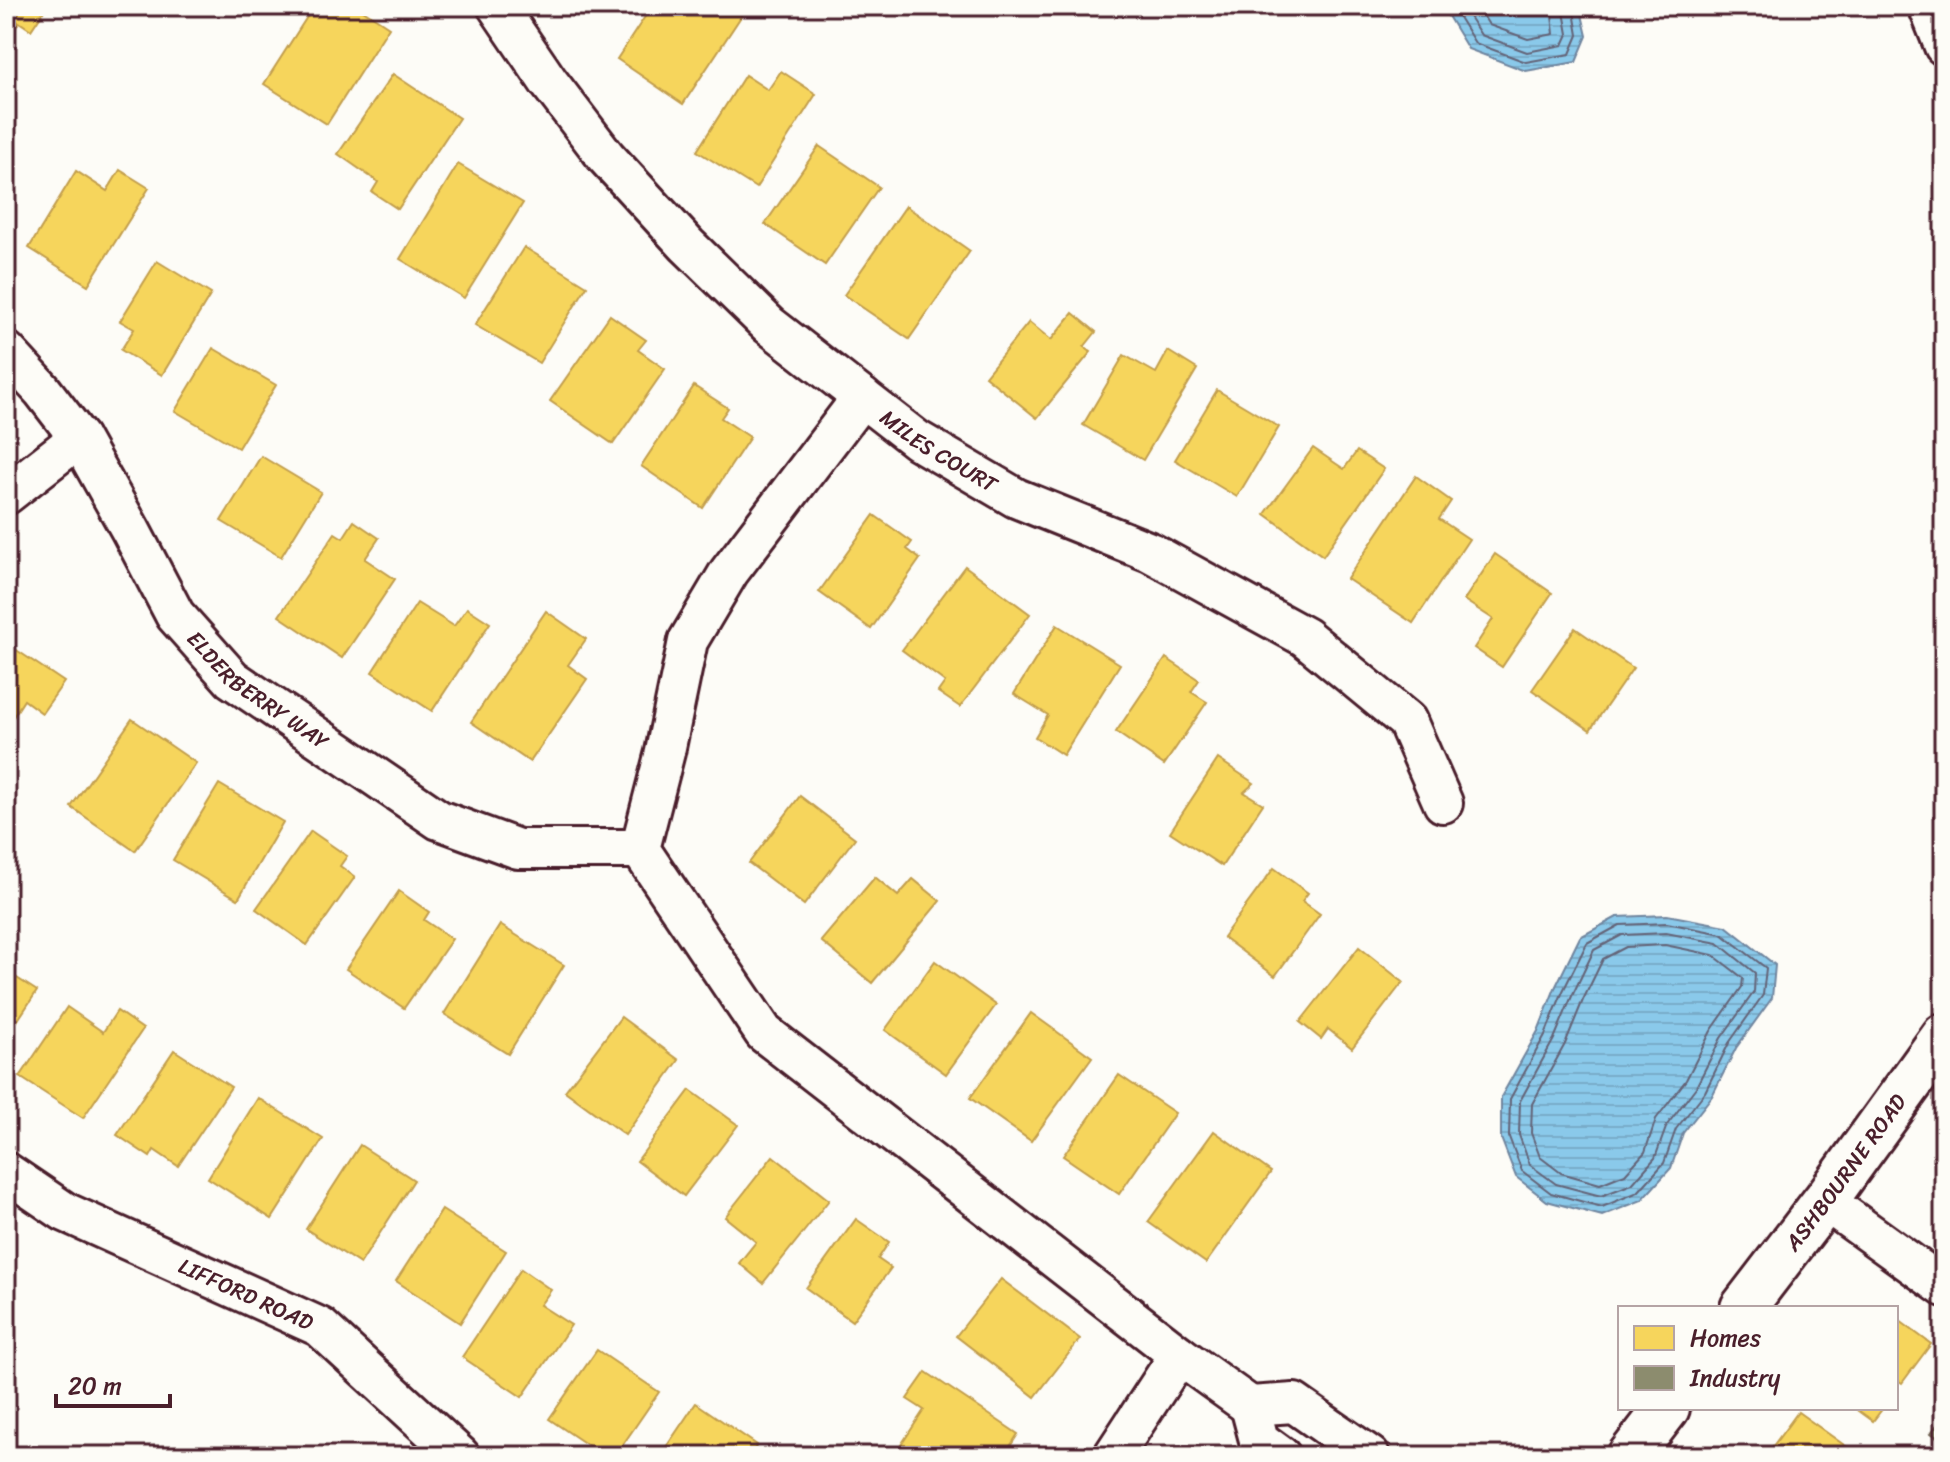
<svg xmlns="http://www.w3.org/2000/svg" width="1950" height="1462" font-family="Sriracha,sans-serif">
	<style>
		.water { fill: url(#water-rules); stroke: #70859e; stroke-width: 2 }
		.homes { fill: #f6d55c; stroke: #c29e4d; stroke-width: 2 }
		.industry { fill: #8c8c6e; stroke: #786b5a; stroke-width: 2 }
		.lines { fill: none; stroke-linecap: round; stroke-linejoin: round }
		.shore { stroke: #646377; stroke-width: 2 }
		.street-casing { stroke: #4a1f2b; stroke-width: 44 }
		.secondary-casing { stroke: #4a1f2b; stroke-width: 50 }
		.street { stroke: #fdfcf7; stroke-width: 38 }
		.secondary { stroke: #fdfcf7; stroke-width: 44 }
		.labels { text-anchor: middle; stroke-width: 8; stroke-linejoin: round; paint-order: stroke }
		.street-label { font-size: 22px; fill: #4a1f2b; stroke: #fdfcf7 }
	</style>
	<defs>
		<pattern id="water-rules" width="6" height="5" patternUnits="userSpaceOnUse" patternTransform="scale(2)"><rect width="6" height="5" fill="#8ac9ea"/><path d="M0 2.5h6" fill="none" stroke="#79acc9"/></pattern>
	</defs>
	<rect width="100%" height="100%" fill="#fdfcf7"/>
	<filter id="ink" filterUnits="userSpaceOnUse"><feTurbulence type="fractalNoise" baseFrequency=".0125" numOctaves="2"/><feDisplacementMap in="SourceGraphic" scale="16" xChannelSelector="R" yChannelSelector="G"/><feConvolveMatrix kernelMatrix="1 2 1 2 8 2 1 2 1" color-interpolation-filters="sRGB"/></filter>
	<g filter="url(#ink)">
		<g class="water">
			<path d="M1443 6H1580L1587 36 1576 62 1526 71 1468 49 1445 11Z"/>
			<path d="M1667 915 1726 926 1775 965 1772 998 1736 1048 1712 1096 1683 1133 1671 1168 1642 1200 1602 1216 1547 1201 1516 1177 1501 1138V1097L1538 1031 1555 988 1580 937 1617 917Z"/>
		</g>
		<g class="homes">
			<path d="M6 6H47L31 30 19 22 8 39 6 37Z"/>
			<path d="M314 6H357L389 27 327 124 264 84Z"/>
			<path d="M652 6H697L700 8 701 6H735L744 12 683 104 617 59Z"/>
			<path d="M781 71 816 94 756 188 697 151 745 75 768 90Z"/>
			<path d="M393 74 459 118 398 209 372 192 378 182 338 154Z"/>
			<path d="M819 146 879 187 825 265 765 224Z"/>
			<path d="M458 164 523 203 464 298 400 259Z"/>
			<path d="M120 170 149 188 88 285 29 248 76 171 107 191Z"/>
			<path d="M906 206 970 251 909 339 844 295Z"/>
			<path d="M524 247 587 286 539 363 475 325Z"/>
			<path d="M157 261 211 294 162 375 121 350 134 329 120 321Z"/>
			<path d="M1073 313 1096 332 1084 347 1091 352 1037 418 985 376 1029 322 1051 340Z"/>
			<path d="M610 315 646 340 638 350 665 369 613 444 550 401Z"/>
			<path d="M213 348 276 385 238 448 175 411Z"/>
			<path d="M1168 351 1197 369 1143 460 1083 425 1124 355 1156 373Z"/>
			<path d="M694 386 728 408 721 418 750 437 703 508 641 466Z"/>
			<path d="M1217 390 1279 427 1237 497 1175 460Z"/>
			<path d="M1313 448 1344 469 1357 451 1384 469 1323 556 1265 514Z"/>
			<path d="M261 456 321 492 281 557 221 521Z"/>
			<path d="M1416 476 1451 501 1439 519 1469 539 1413 623 1347 579Z"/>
			<path d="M874 515 912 542 907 549 920 559 871 629 819 592Z"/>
			<path d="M354 521 379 538 365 559 395 579 342 658 279 616 335 533 343 538Z"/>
			<path d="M1495 554 1552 593 1502 667 1474 648 1493 619 1464 600Z"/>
			<path d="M965 566 1030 614 960 707 938 692 945 682 902 650Z"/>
			<path d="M417 603 454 626 467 608 490 623 432 711 372 672Z"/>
			<path d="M546 611 586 639 568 665 587 679 530 762 471 722Z"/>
			<path d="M1057 625 1120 664 1063 755 1035 737 1048 715 1014 694Z"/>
			<path d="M1575 628 1633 668 1590 730 1532 690Z"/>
			<path d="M6 643 64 682 42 713 24 700 6 728Z"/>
			<path d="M1166 658 1199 680 1191 692 1207 702 1164 765 1116 732Z"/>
			<path d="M132 719 196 763 135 851 71 807Z"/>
			<path d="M1218 759 1254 783 1244 792 1263 804 1222 866 1170 832Z"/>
			<path d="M219 784 283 822 238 899 173 860Z"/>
			<path d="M800 796 855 838 804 905 749 863Z"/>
			<path d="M311 831 347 856 340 866 355 877 307 945 256 909Z"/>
			<path d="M1274 868 1308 893 1302 901 1320 914 1275 976 1223 937Z"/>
			<path d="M875 877 898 896 913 879 940 901 872 983 821 941Z"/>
			<path d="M399 891 429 912 424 920 452 939 404 1008 346 969Z"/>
			<path d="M500 925 564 965 508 1054 444 1014Z"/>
			<path d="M1359 947 1403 982 1352 1048 1328 1029 1321 1039 1300 1022Z"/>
			<path d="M935 961 996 1005 946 1074 885 1030Z"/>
			<path d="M6 971 37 991 6 1038Z"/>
			<path d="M67 1007 103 1032 117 1011 143 1029 83 1118 20 1077Z"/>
			<path d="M1031 1013 1092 1057 1031 1141 970 1098Z"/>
			<path d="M621 1017 679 1060 625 1135 565 1091Z"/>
			<path d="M174 1050 231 1087 178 1166 154 1150 150 1157 117 1135Z"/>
			<path d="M1119 1075 1175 1113 1119 1194 1063 1156Z"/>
			<path d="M690 1090 738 1125 684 1196 637 1161Z"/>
			<path d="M258 1098 323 1139 272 1219 208 1178Z"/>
			<path d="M1214 1131 1271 1172 1206 1263 1148 1222Z"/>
			<path d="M360 1145 414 1180 360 1264 306 1229Z"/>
			<path d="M773 1156 829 1200 763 1283 739 1263 756 1242 725 1217Z"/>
			<path d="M442 1210 506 1251 460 1323 396 1281Z"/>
			<path d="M856 1219 889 1242 878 1259 891 1268 852 1321 806 1288Z"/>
			<path d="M521 1269 551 1290 540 1305 571 1325 522 1397 462 1357Z"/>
			<path d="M1001 1279 1080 1339 1035 1397 956 1336Z"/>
			<path d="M1896 1318 1931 1344 1902 1383 1896 1379Z"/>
			<path d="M597 1350 659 1392 615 1456H604L549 1419Z"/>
			<path d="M926 1372 1018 1434 1004 1456H917L901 1445 924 1410 907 1399Z"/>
			<path d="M696 1403 757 1445 750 1456H660Z"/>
			<path d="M1855 1408H1883L1873 1421Z"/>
			<path d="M1798 1412 1851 1450 1846 1456H1778L1770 1450Z"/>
		</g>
		<path class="industry" d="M1944 1415V1442L1931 1433Z"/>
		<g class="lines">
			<g class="shore">
				<path d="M1452 6 1475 43 1526 62 1570 54 1578 35 1573 6"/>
				<path d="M1462 6 1481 35 1527 52 1563 45 1568 34 1563 6"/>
				<path d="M1477 6 1489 25 1528 39 1554 34 1551 6"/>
				<path d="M1667 923 1722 934 1766 968 1763 995 1729 1043 1705 1092 1676 1129 1664 1163 1638 1192 1602 1207 1551 1193 1522 1171 1509 1137 1510 1099 1545 1035 1563 991 1587 943 1620 925Z"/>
				<path d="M1666 933 1718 943 1755 973 1754 992 1721 1038 1696 1087 1667 1125 1655 1158 1632 1184 1601 1196 1556 1184 1530 1165 1519 1135 1520 1101 1554 1039 1572 996 1594 950 1622 935Z"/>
				<path d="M1665 945 1713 955 1743 978 1742 987 1711 1031 1686 1080 1656 1119 1645 1152 1625 1174 1600 1184 1561 1173 1540 1157 1531 1133 1532 1104 1565 1044 1583 1000 1603 959 1626 947Z"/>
			</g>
			<defs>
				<g id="street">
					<path id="s1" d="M497 6 548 81 606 157 687 245 769 325 917 440 1016 498 1150 552 1305 637 1407 721 1443 803"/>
					<path d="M1928 6 1944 46"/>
					<path id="s2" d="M6 351 42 390 79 438 131 531 175 615 232 679 439 820 518 849H640"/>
					<path d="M862 397 729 572 688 641 665 752 640 849 764 1033 1179 1355 1250 1406 1294 1403 1370 1456"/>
					<path d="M6 495 79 438"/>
					<path id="s3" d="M6 1172 65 1212 320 1327 460 1456"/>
					<path d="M1825 1201 1944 1287"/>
					<path d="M1250 1406 1259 1440 1281 1456"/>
					<path d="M1113 1456 1179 1355"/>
				</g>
				<g id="secondary">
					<path id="s4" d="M1743 1308 1825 1201 1944 1036"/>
					<path d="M1630 1456 1667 1408"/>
				</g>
			</defs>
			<use href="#street" class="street-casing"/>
			<use href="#secondary" class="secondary-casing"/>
			<use href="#street" class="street"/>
			<use href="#secondary" class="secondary"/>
		</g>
	</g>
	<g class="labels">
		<g class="street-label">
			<text dy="8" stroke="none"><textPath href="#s1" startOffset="632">MILES COURT</textPath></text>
			<text dy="8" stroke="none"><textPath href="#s2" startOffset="428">ELDERBERRY WAY</textPath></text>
			<text dy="8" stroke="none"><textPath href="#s4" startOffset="170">ASHBOURNE ROAD</textPath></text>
			<text dy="8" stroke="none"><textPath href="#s3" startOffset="270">LIFFORD ROAD</textPath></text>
		</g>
	</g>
	<rect width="1950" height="1462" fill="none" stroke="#fdfcf7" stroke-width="32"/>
	<rect x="16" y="16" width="1918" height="1430" fill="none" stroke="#4a1f2b" stroke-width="3" filter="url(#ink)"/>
	<rect x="1618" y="1306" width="280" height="104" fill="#fdfcf7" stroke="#b5a4a5" stroke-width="2"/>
	<rect x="1634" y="1326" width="40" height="24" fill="#f6d55c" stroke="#b5a4a5" stroke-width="2"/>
	<text x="1690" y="1346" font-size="24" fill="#4a1f2b">Homes</text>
	<rect x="1634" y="1366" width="40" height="24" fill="#8c8c6e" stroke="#b5a4a5" stroke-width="2"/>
	<text x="1690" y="1386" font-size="24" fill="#4a1f2b">Industry</text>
	<path d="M56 1394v12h114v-12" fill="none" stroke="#4a1f2b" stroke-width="4"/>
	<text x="68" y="1394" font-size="24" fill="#4a1f2b" stroke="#fdfcf7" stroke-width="6" paint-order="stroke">20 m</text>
</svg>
